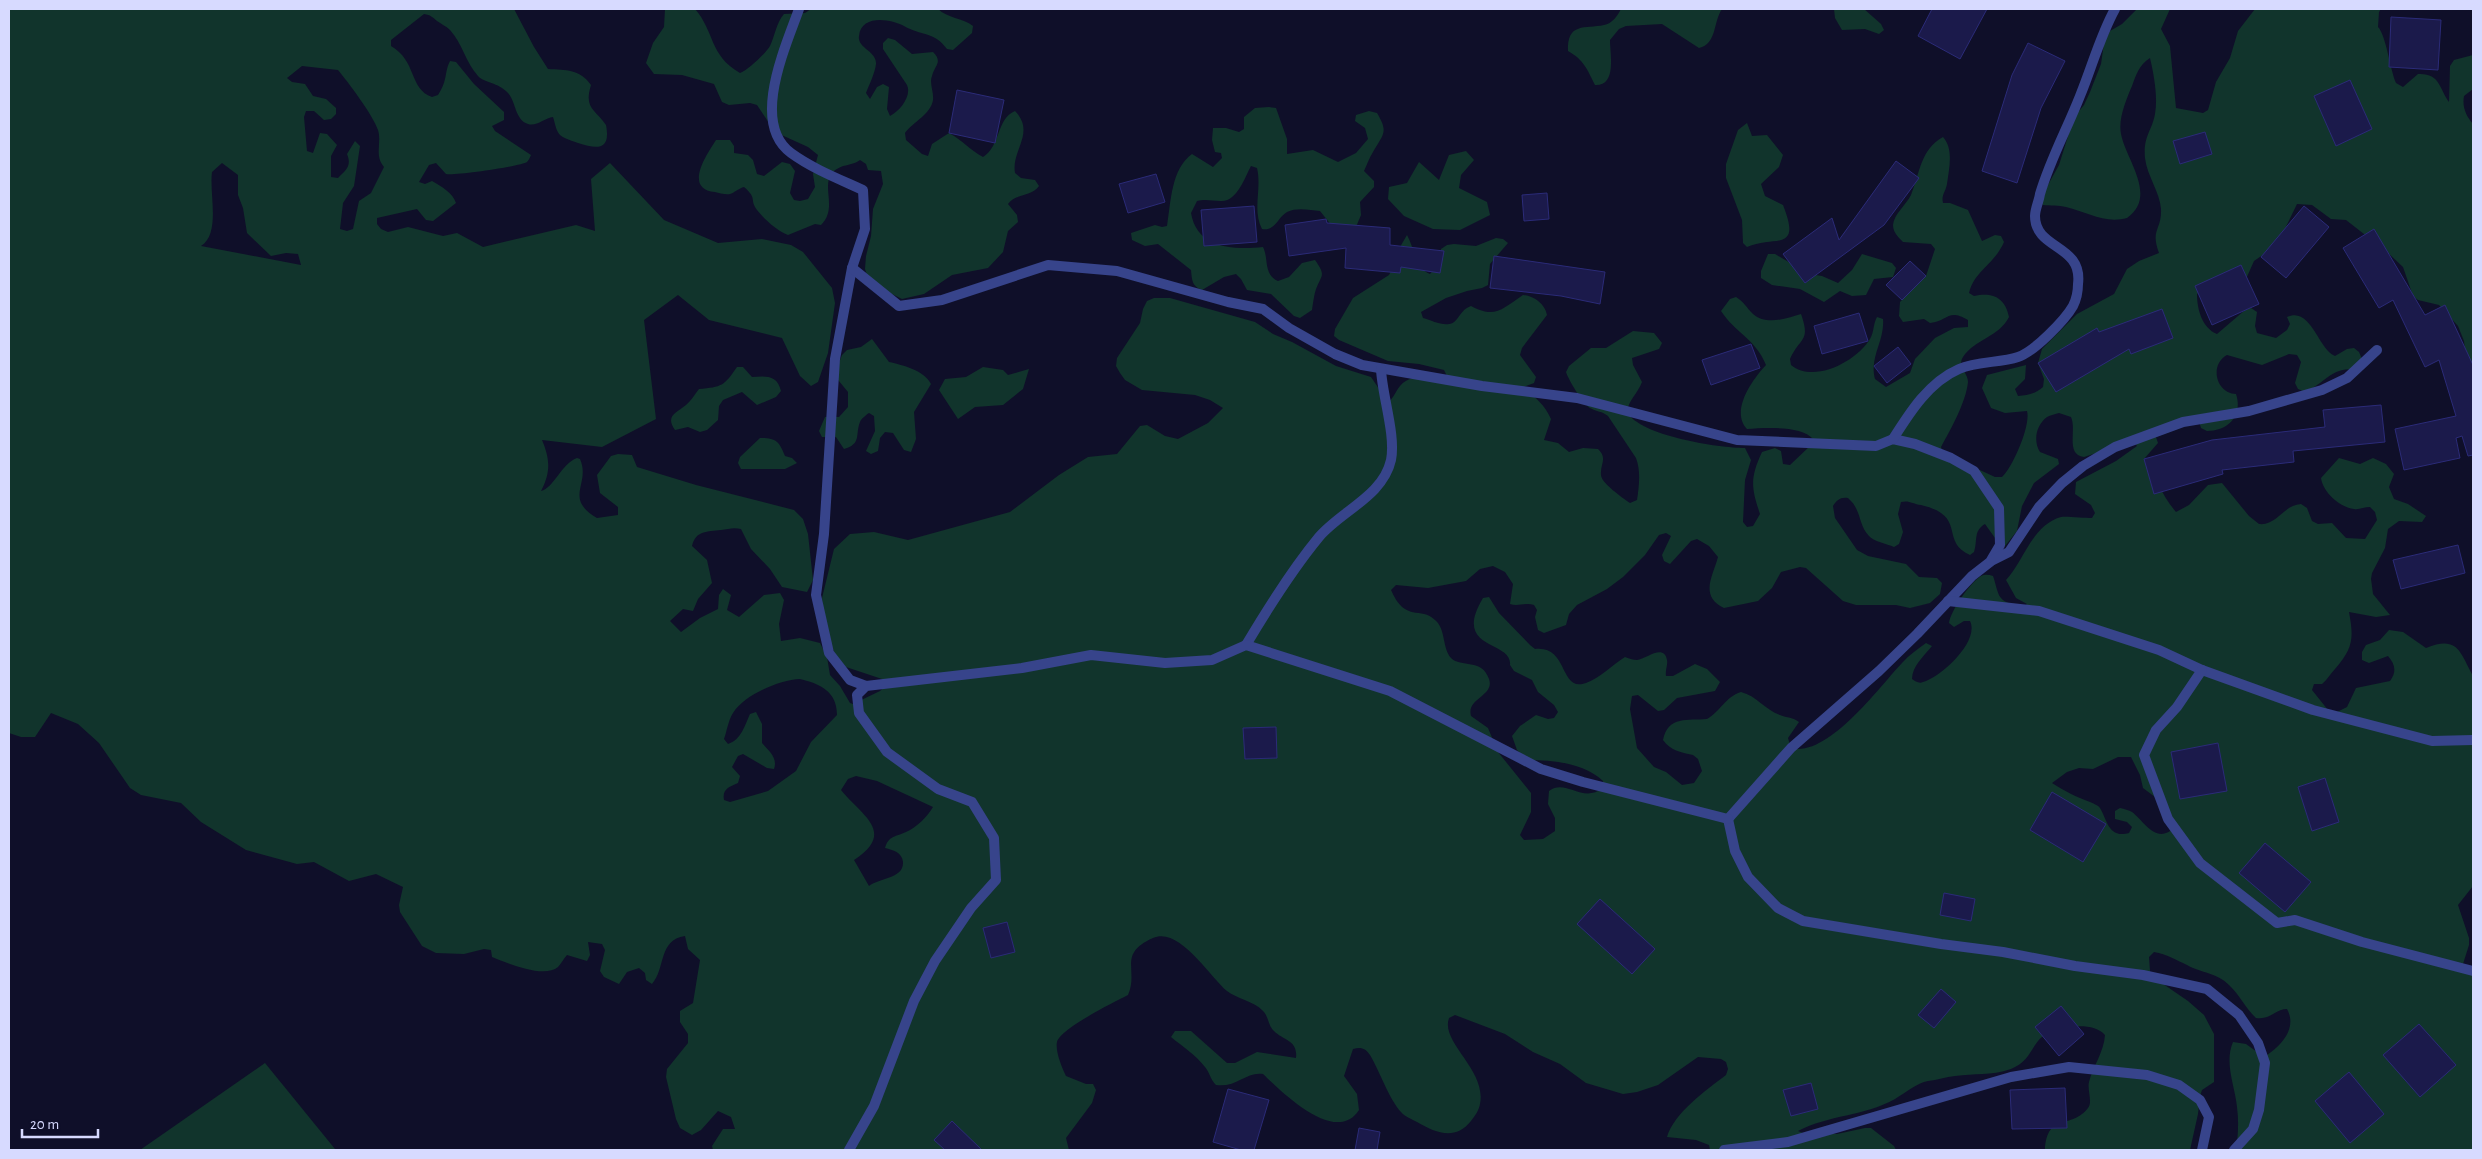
<svg xmlns="http://www.w3.org/2000/svg" width="2482" height="1159" font-family="'Alegreya Sans',sans-serif">
	<style>
		.green { fill: #11342c; fill-rule: evenodd }
		.building { fill: #1b1a4b; stroke: #2b2b78 }
		.lines { fill: none; stroke-linecap: round; stroke-linejoin: round }
		.street { stroke: #37448b; stroke-width: 10 }
	</style>
	<rect width="100%" height="100%" fill="#0f0f29"/>
	<g class="green">
		<path d="M9 9H514L534 47 548 69C566 70 580 69 591 85 584 108 594 108 606 125 611 151 597 149 578 143 573 141 565 139 560 135 556 131 555 123 553 117 545 118 536 127 528 124 515 120 516 102 508 93 498 82 484 83 478 76 466 63 462 43 450 30 446 26 441 24 437 21 432 17 431 15 424 14L391 40V46C417 61 409 89 432 97L438 95C448 80 444 73 450 61L456 62 474 84 504 112V120L492 126 495 131 531 155C530 157 529 160 527 162 522 166 455 176 446 174L436 163 429 165 419 182 425 184 432 181C441 186 453 193 456 203L433 221 426 220 417 209 377 218V224L381 229 388 232 408 227 443 236 457 233 483 247 576 225 595 231 591 179 610 163 664 220 718 243 762 239 791 245 803 252 832 288 835 303 828 353 818 382 811 386 800 376 782 338 709 320 678 295 644 320 656 419 602 447 542 440C550 459 551 472 541 491 554 488 561 464 577 458L580 459C591 484 563 498 597 518L618 515V507L600 493 597 475 611 456 618 454 632 455 637 467 696 485 794 510 803 519 808 534 813 580 807 592 782 587 770 569 751 549 741 529C734 527 728 529 721 530 707 532 696 530 692 546L707 560 712 583 698 599 693 611 683 609 670 621 681 632 700 618 718 609 719 595 723 589 731 595 727 610 739 617 764 595 780 593 784 600 779 624 781 641 800 638 820 643 827 657 830 675 840 686 850 703 853 704 880 691 888 684V681L846 667 836 656 824 629 822 598 834 549 850 534 874 532 908 540 1010 512 1059 475 1088 457 1117 454 1140 426 1147 425 1165 436 1178 439 1208 423 1223 408 1210 400 1195 395 1142 390 1125 380 1120 373 1116 366 1117 358 1140 323 1143 309 1147 301 1154 298H1170L1255 322 1273 334 1292 342 1336 366 1371 377 1388 402C1394 398 1395 392 1400 386 1410 373 1432 377 1447 376L1444 370 1419 364 1388 361 1339 340 1334 336 1335 329 1353 298 1389 275 1396 261 1400 247 1407 235C1414 247 1416 269 1430 274L1439 263 1441 249 1447 245 1454 244 1476 246 1496 238 1503 239 1508 243 1490 264 1488 285 1482 288 1467 291 1446 298 1421 312 1423 318C1434 321 1449 330 1457 319 1462 313 1463 309 1471 306 1495 319 1502 309 1523 295 1534 296 1545 304 1547 315L1522 348 1520 355 1536 377 1534 383 1521 388C1535 396 1544 404 1551 419L1544 440 1558 443 1569 452 1583 448 1598 449C1608 459 1600 463 1601 475 1601 483 1623 498 1630 503L1637 500C1639 487 1641 471 1636 458L1608 416C1602 411 1597 412 1590 408 1583 404 1568 379 1566 372L1569 366 1591 348H1606L1633 331 1654 333 1662 343 1659 349 1632 358 1633 365 1642 382C1638 393 1628 401 1627 412 1640 436 1719 448 1745 448L1751 460 1745 480 1743 522 1747 527 1753 526 1760 514C1751 487 1750 478 1762 452L1775 448 1781 451 1783 464 1790 465 1811 445 1813 439C1802 425 1764 428 1747 429 1730 411 1752 380 1766 365 1755 338 1736 334 1721 311L1730 299 1736 297C1743 301 1747 308 1753 314 1766 326 1788 318 1801 314 1811 342 1800 337 1790 359L1791 365C1814 384 1857 361 1870 339 1874 333 1873 324 1877 317L1883 319C1885 341 1869 357 1875 379L1886 387 1910 373 1915 359 1935 338 1954 328 1968 327V320C1948 308 1948 321 1930 323L1924 319 1903 322 1899 316 1900 302 1926 276 1935 249 1931 244 1903 242C1898 237 1893 232 1893 225 1894 214 1906 205 1911 195 1920 173 1920 150 1943 137 1954 149 1949 169 1947 184 1946 191 1941 195 1943 203H1950L1968 210 1982 241 1995 235 2001 236 2004 242C1994 265 1975 270 1969 293L1974 296C1992 292 2005 297 2009 317 1999 337 1975 339 1963 357 1957 366 1968 373 1968 382 1966 402 1951 429 1941 447L1943 453 1995 477H2002C2013 467 2031 425 2027 411L2005 413 1991 408 1982 388 1987 375 2026 365 2025 379 2015 389 2018 396C2028 395 2035 394 2043 387L2044 379 2038 363 2042 349 2077 314 2114 294 2127 269 2139 261 2159 253C2150 229 2162 230 2161 209 2160 192 2147 176 2145 158 2143 136 2152 131 2155 114 2158 97 2154 75 2150 58 2139 65 2136 75 2132 86 2126 100 2118 119 2121 134 2126 160 2158 196 2127 218 2105 224 2087 212 2066 207 2059 205 2050 206 2043 205L2039 201 2059 165 2074 117 2084 105 2090 92 2101 64 2104 43 2110 31 2122 24 2137 9H2170L2161 29 2170 46 2176 108 2203 113 2208 110 2216 82 2230 58 2238 31 2255 9H2381L2379 12 2378 27C2386 35 2390 69 2396 83L2403 87 2418 74C2440 73 2439 88 2449 102L2450 66 2454 60 2473 55V89L2464 96C2462 107 2466 116 2473 124V369L2466 358 2464 341 2458 326 2439 305 2418 300 2413 296 2403 267 2387 252 2346 220 2331 219 2312 205 2297 204 2282 235 2270 250 2254 261 2246 279 2202 290 2197 294C2197 309 2202 328 2217 334L2245 310 2251 308 2257 312 2255 326 2257 333 2276 338 2287 330 2290 324 2287 317C2311 306 2318 349 2335 356L2347 349 2354 348 2359 352 2362 359 2354 369C2328 369 2326 383 2305 392L2298 389 2295 383 2301 362 2297 355 2289 354 2262 365 2227 355C2209 365 2216 393 2236 394 2243 415 2229 431 2207 431L2201 428 2199 421 2156 437 2158 443 2144 459C2156 477 2162 496 2176 512L2189 505 2208 485 2222 483 2249 516 2259 524C2277 526 2283 505 2301 504L2307 508 2312 521 2318 524 2332 523 2346 538 2365 539 2377 520 2375 512 2370 507C2364 507 2359 510 2354 509 2339 507 2323 492 2321 478L2339 458 2360 464 2373 458 2386 464 2394 474 2389 487 2394 499 2408 504 2426 516 2422 522 2399 521 2388 529 2385 548 2372 573 2371 579 2373 594 2390 615 2376 617 2349 612C2354 639 2353 648 2335 669 2330 674 2327 680 2322 684H2314L2312 690 2328 710 2335 713 2347 707 2356 688 2390 681C2397 672 2395 664 2388 656L2369 663 2362 660V652L2366 645 2380 640 2389 630 2403 632 2426 648C2458 635 2460 652 2473 676V886L2458 905 2469 938V945L2463 964 2473 967V1150H2236C2238 1136 2239 1122 2237 1107 2235 1086 2224 1063 2233 1042L2246 1044 2264 1057C2280 1047 2298 1029 2287 1009 2275 1009 2271 1020 2256 1018 2245 1008 2240 995 2229 985 2218 973 2201 973 2187 965 2176 960 2167 954 2154 952L2149 957 2150 971 2153 977 2188 1001 2204 1015 2214 1034V1082L2202 1090 2200 1096 2198 1114 2190 1150H2045C2047 1112 2071 1130 2088 1108 2093 1102 2087 1090 2089 1082 2093 1066 2104 1052 2105 1035 2093 1021 2060 1026 2045 1035 2032 1042 2032 1061 2011 1069 1990 1076 1975 1073 1955 1076 1946 1077 1937 1080 1928 1081 1917 1083 1905 1093 1895 1099 1865 1116 1828 1115 1798 1131L1805 1134H1837L1865 1128H1871L1894 1146 1896 1150H1710L1709 1145 1696 1140 1667 1137C1674 1113 1706 1090 1726 1075L1728 1069 1726 1062 1721 1059 1698 1057 1658 1085 1637 1092 1623 1094 1586 1083 1560 1064 1533 1052 1505 1034 1455 1015 1449 1018C1440 1042 1487 1070 1480 1104 1479 1110 1475 1116 1471 1121 1455 1141 1436 1133 1417 1122 1412 1119 1405 1117 1401 1112 1389 1099 1380 1072 1370 1055 1365 1048 1361 1047 1353 1049L1344 1076 1357 1094 1359 1110C1336 1146 1282 1092 1263 1074 1247 1071 1236 1088 1216 1085 1210 1079 1210 1073 1205 1067 1195 1054 1183 1047 1171 1037L1175 1031H1191L1227 1063H1235L1257 1052 1296 1058C1298 1040 1284 1041 1274 1031 1268 1026 1269 1017 1263 1011 1254 1001 1237 999 1227 991 1210 977 1179 926 1153 938 1117 954 1139 970 1128 995 1114 1002 1060 1029 1057 1042 1055 1051 1062 1068 1066 1076L1086 1084H1093L1096 1090 1092 1103 1066 1138 1069 1150H713L712 1146 723 1129H735L731 1117 718 1111 701 1130 692 1135 680 1128 676 1119 666 1077 667 1069 688 1043V1034L680 1022V1011L693 1003 700 960 688 949 685 936C658 940 666 968 652 984L646 980 645 973 639 968 627 972 619 984 604 977 600 971 605 950 602 944 588 942 590 955 587 961 567 955C564 958 561 964 558 967 544 979 507 963 492 957L491 950 484 949 464 954 436 953 422 946 400 912 399 905 403 887 376 874 349 881 314 862 297 864 246 850 201 822 181 803 141 795 130 788 99 743 78 724 51 713 35 737H21L9 733ZM302 66 338 70C348 82 373 115 378 130 382 143 374 155 384 167L371 193 359 201 353 229 347 231 340 229 343 203 354 186 360 146 355 141 347 154C352 166 346 170 338 178L331 177V156L337 145 327 134 320 133 313 153 307 151 304 117 306 111H314L324 120 331 119 336 114V108L326 99 313 96 305 84 292 82 287 78ZM222 163 238 175V195L243 208 247 233 271 256 286 253 298 254 301 265 201 246C221 234 209 193 212 172ZM2059 413 2071 417C2077 430 2065 455 2084 457L2134 441 2137 446 2116 461 2076 482 2075 494 2091 505 2095 513 2092 518C2085 518 2064 516 2061 517 2032 525 2024 561 2006 580L2016 598 2027 604C2023 607 2021 606 2016 605 1996 601 1999 593 1993 576 1989 575 1985 574 1981 576 1970 583 1951 610 1949 623L1954 627 1964 621H1970C1980 641 1941 677 1923 682 1919 684 1915 681 1912 679 1912 666 1924 656 1932 646L1926 643C1918 649 1909 655 1902 663 1880 686 1828 758 1791 748L1788 738 1799 722C1793 717 1787 718 1780 715 1765 710 1757 696 1741 692 1725 697 1721 711 1707 719 1688 721 1668 715 1663 740 1671 751 1680 752 1693 755L1698 759 1702 771 1694 783 1682 785 1666 772 1654 767 1637 748 1630 709 1632 696 1638 695 1658 711 1664 710 1677 698 1715 691 1720 682 1707 669 1695 664 1673 676H1666C1665 670 1668 665 1667 660 1664 643 1646 659 1637 660 1633 660 1628 658 1625 657 1612 665 1600 678 1586 683 1559 693 1569 645 1535 649L1530 645 1499 613 1489 597 1483 598C1451 651 1513 640 1510 665L1514 671 1532 680 1538 692 1554 705 1558 712 1554 718 1548 719 1536 715 1520 726 1512 736 1517 750 1527 760C1553 760 1584 763 1603 781V788C1582 804 1566 778 1549 791L1548 804 1555 818V831L1543 839 1524 840 1520 835 1531 812V793L1498 752 1488 728 1471 716C1466 698 1495 696 1489 679 1482 658 1461 668 1451 658 1442 648 1446 629 1435 620 1421 606 1405 623 1391 590L1396 585 1428 588 1466 581 1480 569 1493 566 1505 572 1513 584 1510 604C1518 607 1526 602 1534 605L1537 610 1535 617 1538 630 1544 633 1566 625 1569 614 1577 605 1607 589 1623 577 1645 555 1659 535 1666 533 1671 536 1662 555 1664 561 1670 564 1691 541 1697 539 1709 546 1718 557C1713 576 1699 596 1724 608L1758 601 1772 588 1781 572 1800 567 1806 568 1843 601 1856 605H1896L1910 608 1930 603 1940 594 1942 583 1937 578 1919 577 1906 564 1868 556 1857 550 1835 518 1833 506C1837 500 1840 497 1848 498 1862 510 1858 525 1869 536 1873 541 1887 544 1894 547L1899 544 1903 532 1898 514 1901 502C1909 500 1913 504 1921 505 1968 516 1939 541 1970 555L1974 552C1978 540 1973 531 1985 524L2000 545 2005 546 2017 531 2022 506 2034 483 2059 464 2058 459 2040 452C2033 441 2036 425 2047 417 2050 415 2056 414 2059 413ZM800 679C820 684 837 691 837 715L811 742 796 771 768 791 730 802 724 800C722 789 729 787 738 783L740 776 732 767 738 756 743 754 767 768 774 769C778 758 769 751 762 743V724L756 712 750 714C745 725 741 740 728 744L724 739C727 731 728 721 733 713 744 695 779 680 800 679ZM2118 757H2131L2140 775 2143 788 2159 800 2174 828C2156 845 2144 821 2132 812 2129 810 2124 809 2120 808L2115 811V819L2127 822 2132 827 2129 833C2108 839 2107 819 2100 808 2098 805 2094 804 2090 802 2076 797 2065 791 2052 783L2067 772 2079 768 2093 769ZM856 776 877 781 933 807C927 817 917 827 906 832 896 837 889 835 885 848 893 850 902 852 903 862 904 879 878 878 869 886L854 860C897 832 861 815 841 790L848 779Z"/>
		<path d="M665 9H695C715 32 709 55 740 73 747 71 766 53 770 46 775 36 776 23 784 14L805 13 811 9H938C947 18 963 18 973 26L972 33 953 50 947 49C934 31 921 36 904 26 891 19 861 14 859 36 857 48 877 51 876 64 875 73 869 85 866 93L870 99 877 87 883 84 889 87 887 109 890 116C900 111 912 96 907 85L883 49V43L888 38 895 40 912 54 933 52C943 62 935 65 932 76 929 83 934 92 933 100 931 114 913 122 905 133L906 140 922 154 928 156 932 144 949 133C962 140 970 150 983 157 1001 146 996 119 1015 111 1036 133 1011 150 1015 173L1021 178 1035 180 1039 186C1031 197 1016 193 1008 204L1017 215 1018 222 1008 231 1003 252 988 268 952 275 924 294 902 299 882 289 867 275 865 269 866 256 871 236 873 209 883 184 881 171 868 170 866 164 860 160C850 167 842 163 832 173 821 187 838 208 821 225L815 224 788 235C777 231 764 219 757 210 749 199 758 199 744 187 739 188 734 193 730 194 726 195 719 193 715 192 683 189 707 154 716 140H730L734 146V153L748 155 753 160 757 174 764 176 782 162 790 164 795 171 790 193 794 200 800 201 808 199 815 187 813 174 818 155 808 147 775 132 757 105 750 103 729 105 722 102 714 84 682 75 654 74 646 63 653 43 664 27Z"/>
		<path d="M1621 9H1722C1713 22 1717 44 1699 48L1662 24 1626 26 1619 29 1610 40C1610 55 1617 86 1595 85 1587 69 1584 60 1568 51 1567 22 1585 29 1604 25 1612 24 1618 15 1621 9Z"/>
		<path d="M1834 9H1864L1881 24 1884 30 1879 34 1865 29 1842 30 1835 18Z"/>
		<path d="M1269 107 1276 108 1287 139V154L1313 150 1338 162 1356 153 1368 139 1365 128 1355 121 1356 115 1369 111 1377 113C1389 133 1383 134 1373 152 1369 158 1367 165 1364 171L1374 181V187L1360 202 1361 215 1348 246 1320 211C1310 210 1297 207 1287 212 1277 218 1276 231 1262 229 1252 210 1262 189 1257 168L1251 166C1245 177 1237 202 1221 201 1212 201 1206 199 1197 201L1191 213C1197 249 1234 250 1263 247 1269 259 1263 274 1278 281L1289 277 1302 263 1315 260C1326 276 1322 274 1316 289 1314 295 1313 303 1312 310L1300 318 1294 316 1271 294 1247 290 1241 279 1236 274 1224 277 1202 290C1192 286 1192 281 1191 270L1158 244 1145 246 1132 240 1131 233 1155 225 1162 227 1167 226C1171 202 1171 169 1192 154L1213 167 1222 158 1221 153 1215 152 1212 140 1213 128H1226L1239 132 1244 129V117L1255 108Z"/>
		<path d="M1747 123 1752 136 1767 135 1783 155 1779 167 1761 184 1765 196 1783 205C1802 253 1775 235 1747 247L1743 243 1742 220 1726 178V164L1738 130Z"/>
		<path d="M1466 151 1474 160 1461 175 1459 188 1487 202 1490 215 1460 230 1433 229 1404 216 1388 199 1389 187 1407 183 1419 162 1439 180 1449 155Z"/>
		<path d="M1768 254H1775L1809 274 1822 276 1838 283 1852 270 1862 254 1892 263 1896 268 1893 277 1874 279 1866 295 1852 296 1840 291 1824 302 1800 289 1772 285 1761 278V271Z"/>
		<path d="M872 339 889 362C903 365 925 371 931 384L914 412 916 439 911 452 904 450 893 433 885 432 880 438 878 451 871 454 866 451 875 431 874 416 869 413C866 415 861 419 860 422 855 434 862 444 844 449L836 437H822L819 431 825 417H839L848 407V392L834 375 842 355 847 350 861 347Z"/>
		<path d="M737 367H743L752 377C767 376 777 375 781 391L776 397 757 405 742 392 723 400 719 406 718 420 707 430 700 432 688 427 675 430C665 416 676 413 686 405 691 401 695 394 699 389 722 387 724 386 737 367Z"/>
		<path d="M983 367 1003 370 1008 375 1029 369 1023 389 1003 405 975 407 958 419 939 390 945 379 966 377Z"/>
		<path d="M760 438C776 438 779 441 785 456L792 458 797 463 785 469H741L738 463 740 457Z"/>
		<path d="M265 1063 335 1149 140 1150Z"/>
	</g>
	<g class="building">
		<path d="M1932 9H1987L1960 59 1918 36Z"/>
		<path d="M2391 17 2441 20 2438 70 2389 67Z"/>
		<path d="M2028 43 2065 61 2041 108 2017 183 1982 171 2012 75Z"/>
		<path d="M2350 80 2372 129 2336 146 2314 96Z"/>
		<path d="M957 90 1004 100 995 143 949 133Z"/>
		<path d="M2205 132 2212 154 2180 164 2173 141Z"/>
		<path d="M1896 161 1919 178 1884 225 1805 283 1783 254 1832 218 1839 240Z"/>
		<path d="M1156 174 1165 202 1128 213 1119 184Z"/>
		<path d="M1547 193 1549 219 1524 221 1522 195Z"/>
		<path d="M1254 206 1257 242 1204 246 1201 210Z"/>
		<path d="M2304 206 2329 227 2286 278 2261 257Z"/>
		<path d="M1326 219 1327 223 1390 228V245L1444 251 1440 273 1401 267 1400 273 1345 268 1346 248 1289 256 1285 225Z"/>
		<path d="M2374 229 2425 315 2445 305 2473 365V455L2468 456 2462 436 2456 438 2460 458 2404 470 2395 429 2456 416 2439 360 2425 367 2393 300 2379 308 2343 248Z"/>
		<path d="M1494 256 1605 272 1600 304 1561 296 1490 288Z"/>
		<path d="M1910 261 1926 276 1902 300 1886 285Z"/>
		<path d="M2241 265 2259 304 2212 325 2195 286Z"/>
		<path d="M2162 309 2173 338 2131 354 2129 349 2056 392 2038 363 2097 328 2099 332Z"/>
		<path d="M1859 313 1868 341 1822 354 1814 326Z"/>
		<path d="M1751 344 1760 368 1711 385 1702 360Z"/>
		<path d="M1898 347 1911 364 1887 383 1874 366Z"/>
		<path d="M2381 405 2385 442 2293 451 2294 462 2222 470 2223 474 2154 494 2144 459 2212 440 2325 427 2323 410Z"/>
		<path d="M2458 545 2465 573 2401 589 2393 560Z"/>
		<path d="M1276 727 1277 758 1245 759 1243 728Z"/>
		<path d="M2218 743 2227 791 2180 799 2171 752Z"/>
		<path d="M2325 778 2339 822 2312 831 2298 787Z"/>
		<path d="M2052 792 2106 824 2083 862 2030 830Z"/>
		<path d="M2265 843 2311 882 2285 912 2239 873Z"/>
		<path d="M1944 893 1975 899 1971 921 1940 915Z"/>
		<path d="M1600 899 1655 949 1632 974 1577 924Z"/>
		<path d="M1007 922 1015 952 991 958 983 928Z"/>
		<path d="M1941 989 1956 1002 1934 1028 1918 1015Z"/>
		<path d="M2061 1006 2084 1034 2059 1056 2035 1027Z"/>
		<path d="M2419 1024 2456 1065 2420 1097 2383 1055Z"/>
		<path d="M2349 1072 2384 1114 2350 1143 2315 1101Z"/>
		<path d="M1811 1083 1818 1109 1791 1116 1783 1090Z"/>
		<path d="M2065 1088 2067 1128 2012 1129 2010 1090Z"/>
		<path d="M1228 1089 1269 1100 1254 1150H1241L1213 1142Z"/>
		<path d="M952 1121 982 1150H945L934 1140Z"/>
		<path d="M1359 1128 1380 1132 1377 1150H1355Z"/>
	</g>
	<g class="lines">
		<g class="street">
			<path d="M799 9C786 46 750 123 791 153 813 169 839 179 863 190L865 229 852 268 835 359 824 534 816 595 829 653 850 680 866 686"/>
			<path d="M852 268 899 306 942 300 1048 265 1117 271 1228 302 1263 309 1289 328 1335 354 1362 365 1482 386 1577 398 1737 440 1876 446 1893 439 1915 444 1951 458 1974 471 1999 508 2000 545 1990 562 1972 576 1917 634 1879 671 1791 748 1728 819"/>
			<path d="M1893 439C1910 412 1929 382 1959 369 1977 361 2000 363 2018 357 2034 352 2065 320 2073 306 2076 300 2078 291 2078 284 2083 244 2035 250 2035 216 2035 209 2039 201 2040 194 2050 160 2067 129 2080 96 2092 67 2100 36 2115 9"/>
			<path d="M1991 561 2009 552 2039 507 2062 483 2083 466 2115 447 2183 422 2249 411 2322 390 2347 378 2377 350"/>
			<path d="M1948 601 2039 611 2159 650 2202 670 2313 710 2432 741 2473 740"/>
			<path d="M1246 645C1268 608 1291 571 1319 537 1341 511 1383 496 1391 460 1396 435 1382 395 1381 369"/>
			<path d="M2202 670 2177 707 2156 730 2144 755 2168 819 2200 863 2277 923 2295 920 2362 942 2473 971"/>
			<path d="M1728 819 1735 851 1748 877 1778 908 1803 921 1941 944 2003 952 2075 966 2143 975 2207 989 2239 1015 2258 1043 2265 1063 2259 1110 2253 1129 2234 1150"/>
			<path d="M849 1150 874 1106 914 1001 935 961 971 908 996 880 994 838 972 802 938 789 887 752 859 713 857 695 866 686 1022 668 1091 655 1165 663 1212 660 1246 645 1390 691 1541 769 1583 782 1728 819"/>
			<path d="M1724 1150 1788 1142 2011 1077 2069 1067 2147 1075 2179 1085 2200 1100 2209 1117 2202 1150"/>
		</g>
	</g>
	<rect width="2482" height="1159" fill="none" stroke="#d7daff" stroke-width="20"/>
	<path d="M22 1129v8h76v-8" fill="none" stroke="#d7daff" stroke-width="2.5"/>
	<text x="30" y="1129" font-size="15" fill="#d7daff" stroke="#0f0f29" stroke-width="4" paint-order="stroke">20 m</text>
</svg>
